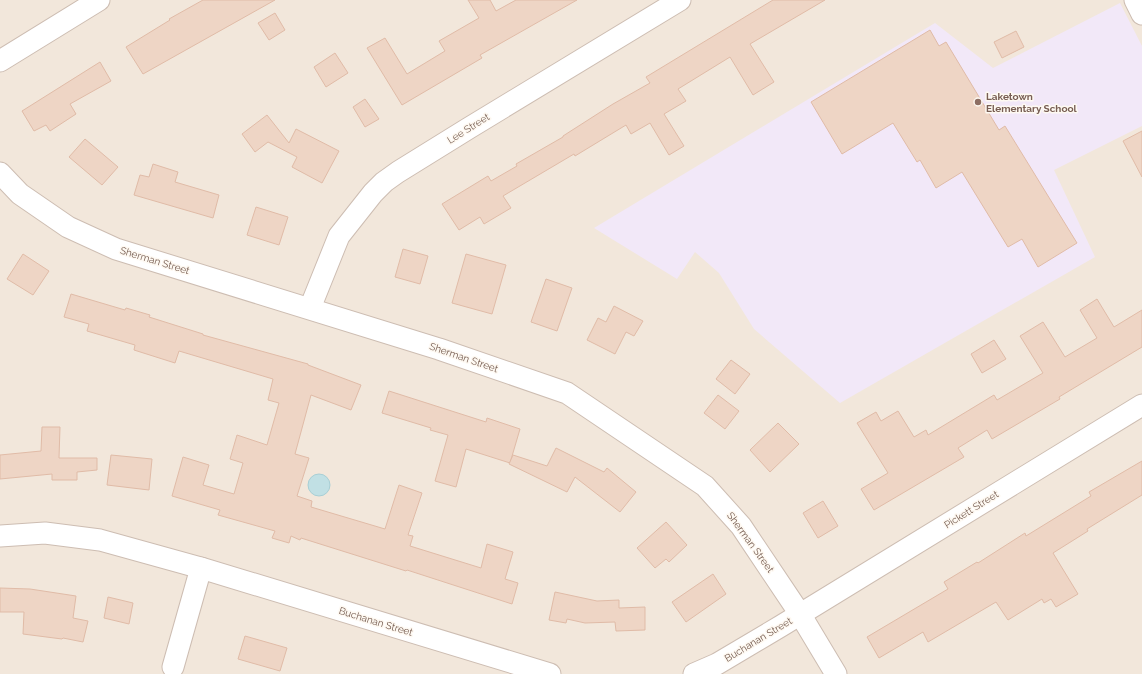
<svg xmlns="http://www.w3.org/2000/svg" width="1142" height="674" font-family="Raleway,sans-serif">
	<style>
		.residential { fill: #f2e7db }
		.education { fill: #f2e8f8 }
		.water { fill: #c1e0e4; stroke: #a8cfd5 }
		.building { fill: #eed5c5; stroke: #e0bba7 }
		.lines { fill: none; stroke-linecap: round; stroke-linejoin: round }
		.minor-casing { stroke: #cdbdb2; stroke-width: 23 }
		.minor { stroke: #fff; stroke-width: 21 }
		.education-dot { fill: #8d6e63; stroke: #fef9f2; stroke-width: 1.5 }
		.labels { text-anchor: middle; stroke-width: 3; stroke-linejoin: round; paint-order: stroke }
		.education-label { font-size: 10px; font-weight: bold; fill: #785e54; stroke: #fef9f2; text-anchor: start }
		.street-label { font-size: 10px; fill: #755c50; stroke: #fef9f2 }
	</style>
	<rect width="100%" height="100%" fill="#fbf5ec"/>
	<rect class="residential" x="0" y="0" width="1142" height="674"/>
	<path class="education" d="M1120 3 1142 46V126L1054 170 1095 257 840 403 754 329 719 273 695 252 677 279 594 228 935 23 993 68Z"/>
	<circle class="water" cx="319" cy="485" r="11"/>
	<g class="building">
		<path d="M203 0H275L143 74 126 47 170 20 169 19Z"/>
		<path d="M468 0H490L496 11 516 0H577L480 55 482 58 402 105 367 48 385 38 407 74 445 51 439 41 479 18Z"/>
		<path d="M773 0H825L750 44 774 82 753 95 730 57 678 89 686 101 664 114 684 146 669 155 650 123 631 134 626 125 575 156 574 154 503 196 511 208 484 224 480 217 459 230 442 204 488 176 491 181 517 166 516 164 563 137V136L613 104 650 83 646 77Z"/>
		<path d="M275 13 285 30 269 40 258 23Z"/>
		<path d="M930 30 939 46 946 42 999 130 1005 126 1077 243 1038 267 1022 239 1008 247 962 172 936 188 920 160 917 162 893 123 842 154 811 102Z"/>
		<path d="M1016 31 1024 47 1002 58 994 42Z"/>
		<path d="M335 53 348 73 326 87 314 67Z"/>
		<path d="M100 62 111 81 70 104 76 114 50 131 46 125 34 131 22 111Z"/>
		<path d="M365 99 379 119 365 127 353 107Z"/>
		<path d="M267 115 289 143 296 129 339 151 322 183 292 167 297 157 268 142 255 152 242 134Z"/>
		<path d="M1142 131V177L1123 141Z"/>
		<path d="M85 139 118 167 102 185 69 157Z"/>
		<path d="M153 164 178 172 175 182 219 195 213 218 134 195 140 175 149 177Z"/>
		<path d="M256 207 288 217 279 245 247 235Z"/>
		<path d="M403 249 428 256 420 284 395 277Z"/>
		<path d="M23 254 49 271 33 295 7 279Z"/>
		<path d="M466 254 506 265 492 314 452 303Z"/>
		<path d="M546 279 572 288 557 331 531 322Z"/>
		<path d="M71 294 125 310 126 308 150 315 149 317 203 334V335L308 364V365L361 385 351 410 311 395 295 454 309 458 297 496 312 501 311 507 385 529 399 485 422 493 408 535 413 536 410 546 481 568 487 544 513 552 505 579 518 583 512 604 407 570 406 571 301 538 300 540 291 536 289 543 272 538 275 531 218 515 220 510 172 496 183 457 209 465 203 485 234 494 243 463 230 459 237 435 267 445 279 403 268 400 273 379 179 351 175 363 134 350 135 345 87 331 89 324 64 317Z"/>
		<path d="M1097 299 1114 327 1142 310V347L1059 397 1060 399 992 439 987 430 958 448 964 457 874 510 861 489 888 473 857 423 876 412 881 421 898 411 914 437 926 430 928 435 994 395 997 400 1043 373 1020 336 1043 322 1065 357 1097 338 1080 310Z"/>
		<path d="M614 306 643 321 634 336 626 332 615 354 587 340 598 318 606 322Z"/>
		<path d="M994 340 1006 359 982 373 971 354Z"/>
		<path d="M731 360 750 374 735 394 716 379Z"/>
		<path d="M389 391 486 422 487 418 520 429 510 463 466 449 456 487 435 481 448 435 430 430 431 428 382 413Z"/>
		<path d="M718 395 739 411 725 429 704 413Z"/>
		<path d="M778 423 799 444 770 472 750 450Z"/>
		<path d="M42 427H60L59 458H97V470L77 472V480H52V474L0 479V455L41 451Z"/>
		<path d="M556 448 604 472 607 468 636 492 620 512 575 477 567 492 509 464 513 455 547 466Z"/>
		<path d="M111 455 152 459 149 490 107 485Z"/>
		<path d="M1142 461V495L1087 529 1088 531 1053 553 1078 594 1056 607 1051 599 1044 603 1042 599 1008 620 996 602 928 642 923 632 879 658 867 637 948 589 944 582 977 562 978 563 1025 533 1026 536 1091 496 1089 492Z"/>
		<path d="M823 501 838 526 818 538 803 513Z"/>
		<path d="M666 522 687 545 669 562 666 559 655 568 637 548Z"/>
		<path d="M713 574 726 594 686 622 672 602Z"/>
		<path d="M0 588 30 589 76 596 73 618 88 621 83 642 63 638 62 639 23 634 24 612H0Z"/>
		<path d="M555 592 597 601 619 600V608L645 607V630L616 631 615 622 585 623 567 619 566 623 549 620Z"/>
		<path d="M108 597 133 603 129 624 104 618Z"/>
		<path d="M245 636 287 648 280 671 238 659Z"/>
	</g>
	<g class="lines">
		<defs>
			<g id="minor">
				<path d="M1135 0 1142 14"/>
				<path d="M0 61 99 0"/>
				<path d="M0 173 20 194 68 227 116 249 439 349 567 393 705 486 741 526 800 614 836 674"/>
				<path d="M310 308 339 236 373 193 384 182 398 172 469 128 680 0"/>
				<path d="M0 536 45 533 100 540 201 568 550 674"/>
				<path d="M173 667 201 568"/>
				<path d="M694 674 717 664 781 626 1142 405"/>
			</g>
		</defs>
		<use href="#minor" class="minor-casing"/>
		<use href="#minor" class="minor"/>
	</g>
	<circle class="education-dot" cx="978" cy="102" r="4"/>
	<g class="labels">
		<g class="education-label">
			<text x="986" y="100">Laketown<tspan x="986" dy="12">Elementary School</tspan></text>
		</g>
		<g class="street-label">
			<text transform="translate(468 128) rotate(-32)" y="4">Lee Street</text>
			<text transform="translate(155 260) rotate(17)" y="4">Sherman Street</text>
			<text transform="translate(464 357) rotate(19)" y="4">Sherman Street</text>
			<text transform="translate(971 509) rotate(-32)" y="4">Pickett Street</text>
			<text transform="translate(751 542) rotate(54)" y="4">Sherman Street</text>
			<text transform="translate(376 621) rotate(17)" y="4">Buchanan Street</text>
			<text transform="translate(758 639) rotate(-31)" y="4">Buchanan Street</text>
		</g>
	</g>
</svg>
